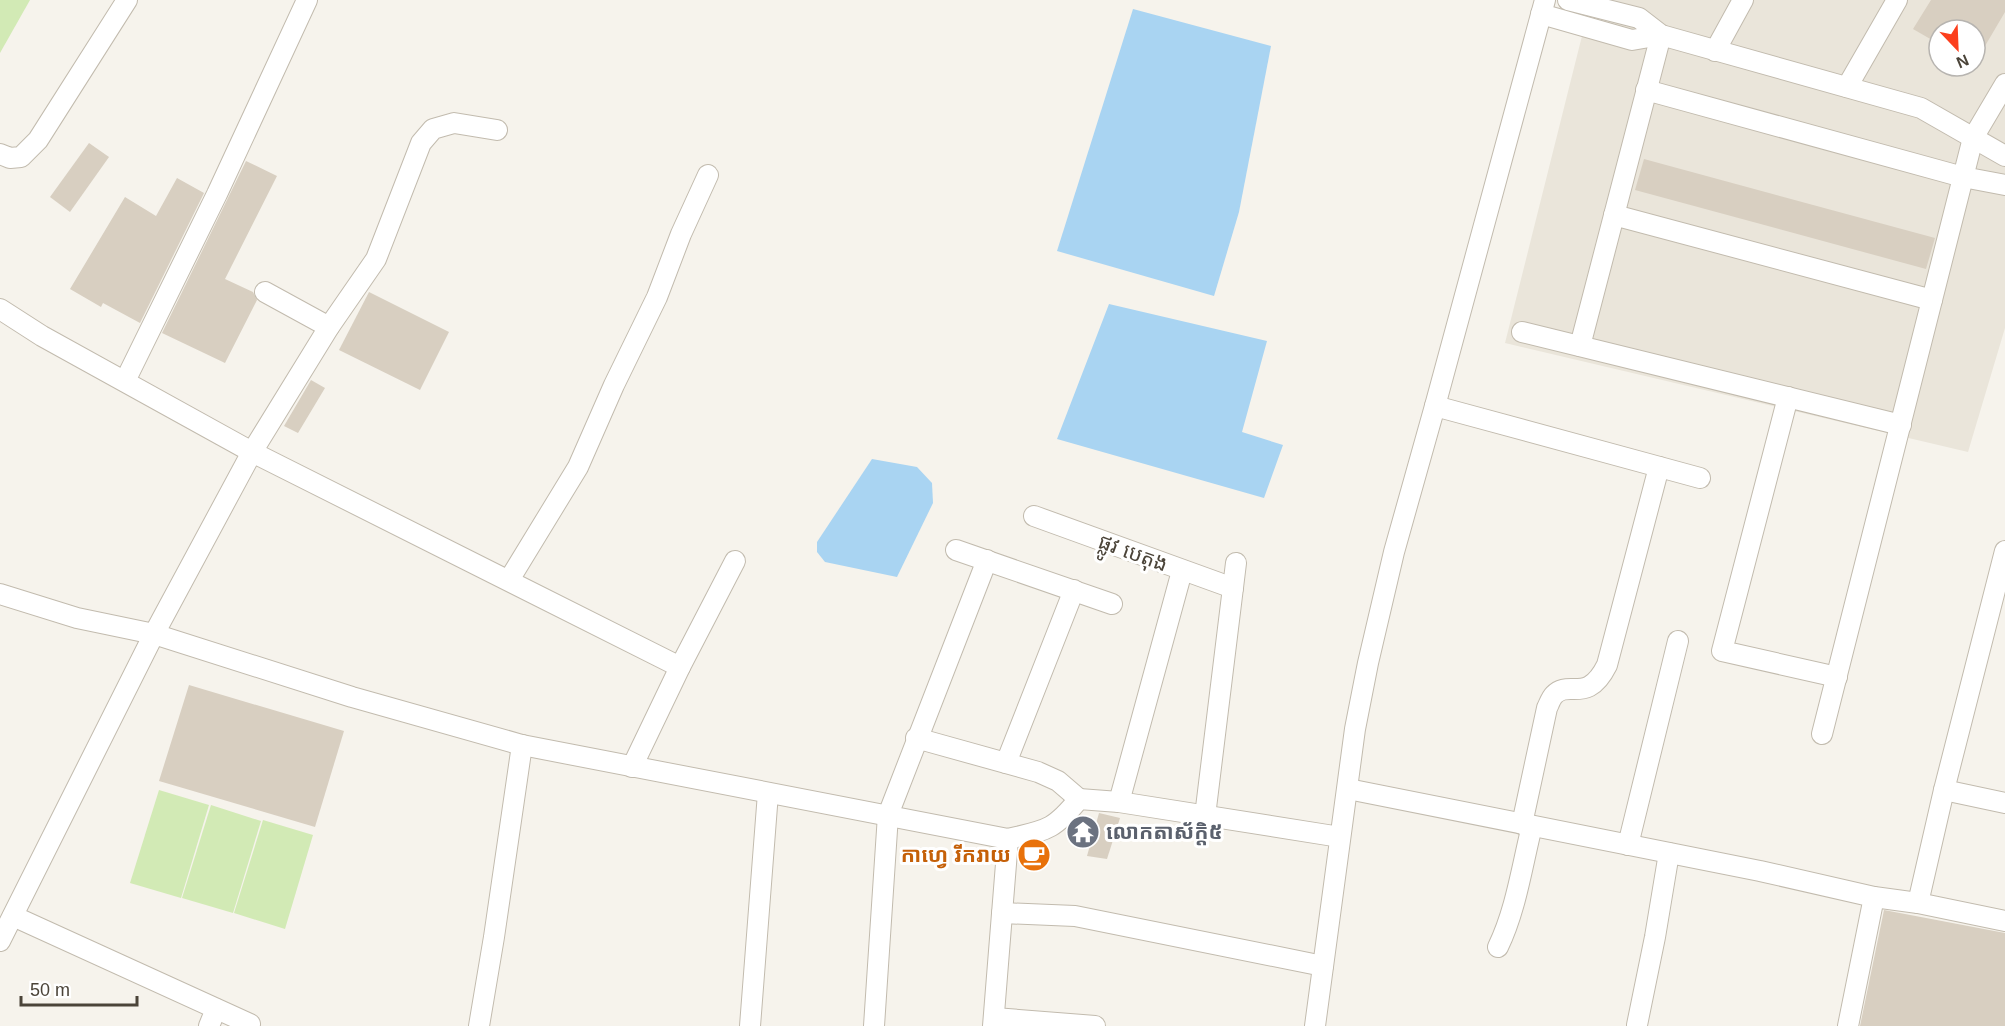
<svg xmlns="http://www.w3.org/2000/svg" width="2005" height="1026" font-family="Arial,'Noto Sans Khmer',sans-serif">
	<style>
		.residential { fill: #eae5da; fill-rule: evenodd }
		.green { fill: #d2eab5 }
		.water { fill: #a9d4f2 }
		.building { fill: #d8cfc1 }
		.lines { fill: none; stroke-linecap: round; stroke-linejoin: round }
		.minor-casing { stroke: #c2bbae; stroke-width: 22 }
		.minor { stroke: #fff; stroke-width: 20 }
		.labels { text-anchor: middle; stroke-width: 6; stroke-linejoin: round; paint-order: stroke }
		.street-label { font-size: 21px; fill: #4b4439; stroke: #fff }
		.worship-label { font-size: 21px; font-weight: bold; fill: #5b616d; stroke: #fff; text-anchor: start }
		.food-label { font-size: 21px; font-weight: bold; fill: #c56008; stroke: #fff; text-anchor: end }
	</style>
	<rect width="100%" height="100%" fill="#f6f3ec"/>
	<path class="residential" d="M1591 0H2005V328L1968 452 1505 343ZM1939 30H1975V66H1939Z"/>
	<g class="green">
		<path d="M0 0H30L0 53Z"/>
		<path d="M159 790 209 805 181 898 130 883Z"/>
		<path d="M211 805 261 821 233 913 182 898Z"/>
		<path d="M263 820 313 835 285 929 234 913Z"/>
	</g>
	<g class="water">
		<path d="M1133 9 1271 46 1239 212 1214 296 1057 251Z"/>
		<path d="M1109 304 1267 341 1242 432 1283 445 1264 498 1057 439Z"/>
		<path d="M872 459 917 467 932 483 933 503 897 577 825 562 817 552V542Z"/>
	</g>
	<g class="building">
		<path d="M1931 0H2005V12L1975 63V30H1939V44L1913 29Z"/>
		<path d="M89 143 109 157 70 212 50 197Z"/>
		<path d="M1644 159 1935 238 1926 269 1635 190Z"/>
		<path d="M246 161 277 176 225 279 253 292 257 300 225 363 162 333Z"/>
		<path d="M177 178 204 193 140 323 103 303 101 307 70 289 125 197 156 216Z"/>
		<path d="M369 292 449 332 420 390 339 350Z"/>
		<path d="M311 380 325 388 298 433 284 426Z"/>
		<path d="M189 685 344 731 315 827 159 781Z"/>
		<path d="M1099 813 1120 818 1107 859 1087 856Z"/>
		<path d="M1884 910 2005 933V1026H1860Z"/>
	</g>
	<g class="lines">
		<defs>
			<g id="minor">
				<path d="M1568 0 1639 18 1661 35 1921 108 2005 156"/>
				<path d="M1541 14 1632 40 1661 35"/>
				<path d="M1715 51 1743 0"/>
				<path d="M1847 87 1897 0"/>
				<path d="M1646 90 1963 177 2005 185"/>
				<path d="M0 154 10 158 21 157 38 140 127 0"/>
				<path d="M1614 215 1932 300"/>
				<path d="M265 292 329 327"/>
				<path d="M0 309 42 336 252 452 680 667 632 767"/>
				<path d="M1522 332 1901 425"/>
				<path d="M1580 346 1661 35"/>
				<path d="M125 381 217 194 307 0"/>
				<path d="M1788 397 1722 651 1837 677"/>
				<path d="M1435 406 1700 478"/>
				<path d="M1034 516 1233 588"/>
				<path d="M956 550 1112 604"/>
				<path d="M509 580 578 467 614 385 657 297 681 234 708 175"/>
				<path d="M0 594 77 618 154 634 352 697 522 745 1008 839C1046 830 1053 831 1079 799L1119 802 1340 837"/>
				<path d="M680 667 735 561"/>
				<path d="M1822 734 1973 138 2005 84"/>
				<path d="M916 738 1038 772 1058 781 1079 799"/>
				<path d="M1006 763 1074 590"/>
				<path d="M1348 789 1760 871 1874 897 1918 903 2005 921"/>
				<path d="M1944 790 2005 803"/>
				<path d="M1119 802 1182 571"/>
				<path d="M1205 816 1236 563"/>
				<path d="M1522 824 1547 708C1549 704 1551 698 1554 695 1569 679 1587 705 1607 665L1659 467"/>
				<path d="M1628 845 1678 641"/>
				<path d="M1918 903 1944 790 2005 551"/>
				<path d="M1002 913 1075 916 1323 966"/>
				<path d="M13 916 250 1024"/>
				<path d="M0 941 154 634 252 452 329 327 376 259 421 143 433 129 454 123 497 130"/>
				<path d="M1498 947C1516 910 1522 866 1532 826"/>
				<path d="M994 1018 1095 1026"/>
				<path d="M1637 1025 1655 937 1669 853"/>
				<path d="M209 1026 216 1009"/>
				<path d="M479 1026 494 937 522 745"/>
				<path d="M750 1026 768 793"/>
				<path d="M874 1026 888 815 987 560"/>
				<path d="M993 1026 1008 839"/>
				<path d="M1315 1026 1355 729 1368 663 1394 552 1435 406 1545 0"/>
				<path d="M1848 1026 1874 897"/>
			</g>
		</defs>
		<use href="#minor" class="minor-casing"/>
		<use href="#minor" class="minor"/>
	</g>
	<defs>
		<symbol id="temple-disc" viewBox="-11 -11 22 22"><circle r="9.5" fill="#6b7280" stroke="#fff"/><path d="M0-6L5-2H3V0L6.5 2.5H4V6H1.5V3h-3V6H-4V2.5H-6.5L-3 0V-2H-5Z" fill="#fff"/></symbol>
		<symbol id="cafe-disc" viewBox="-11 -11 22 22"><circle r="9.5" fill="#e8710a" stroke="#fff"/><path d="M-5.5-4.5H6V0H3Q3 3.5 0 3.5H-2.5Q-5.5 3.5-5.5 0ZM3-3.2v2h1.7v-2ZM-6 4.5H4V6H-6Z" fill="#fff"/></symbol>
	</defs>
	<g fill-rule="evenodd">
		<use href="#temple-disc" x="1064" y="813" width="38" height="38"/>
		<use href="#cafe-disc" x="1015" y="836" width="38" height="38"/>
	</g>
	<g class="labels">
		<g class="street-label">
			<text transform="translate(1133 553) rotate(20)" y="7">ផ្លូវ បេតុង</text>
		</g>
		<g class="worship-label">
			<text x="1106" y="839">លោកតាស័ក្តិ៥</text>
		</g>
		<g class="food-label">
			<text x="1011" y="862">កាហ្វេ រីករាយ</text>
		</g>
	</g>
	<g transform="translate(1957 48) rotate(157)"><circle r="28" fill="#ffffff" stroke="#b7b4b0" stroke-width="1.5"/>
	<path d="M0-4.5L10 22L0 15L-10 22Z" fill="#fc3f1d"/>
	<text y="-9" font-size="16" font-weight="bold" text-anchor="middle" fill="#4b4439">N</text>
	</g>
	<path d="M21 996v9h116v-9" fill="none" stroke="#4b4439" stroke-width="3"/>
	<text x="30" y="996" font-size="18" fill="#4b4439" stroke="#ffffff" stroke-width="4.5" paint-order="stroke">50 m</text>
</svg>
